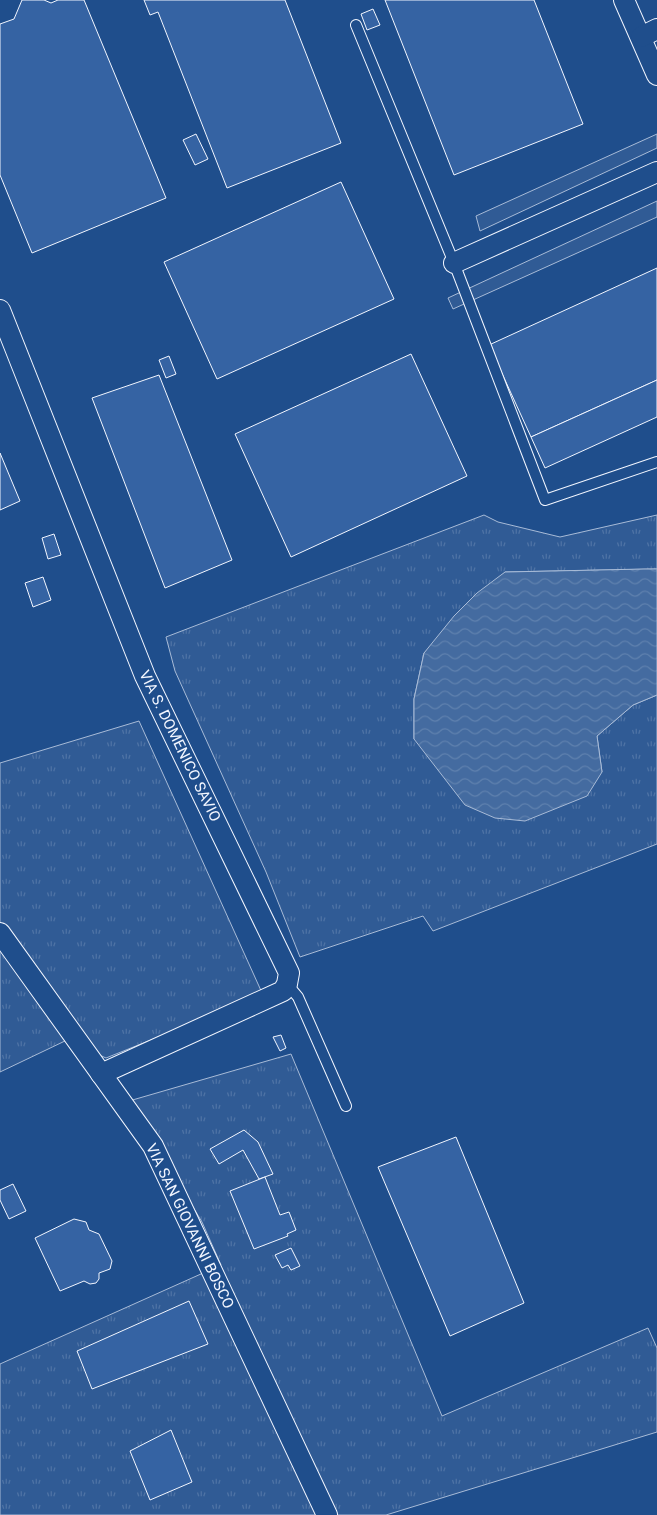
<svg xmlns="http://www.w3.org/2000/svg" width="657" height="1515" font-family="Roboto,sans-serif">
	<style>
		.grass { fill: url(#grass-tufts); stroke: #a8bbd7 }
		.pitch { fill: #305b95; stroke: #a8bbd7 }
		.water { fill: url(#water-waves); stroke: #a8bbd7 }
		.building { fill: #3563a3; stroke: #f2f6ff }
		.lines { fill: none; stroke-linecap: round; stroke-linejoin: round }
		.lane-casing { stroke: #f2f6ff; stroke-width: 12 }
		.street-casing { stroke: #f2f6ff; stroke-width: 22 }
		.lane { stroke: #1f4e8c; stroke-width: 10 }
		.street { stroke: #1f4e8c; stroke-width: 20 }
		.labels { text-anchor: middle; stroke-width: 4; stroke-linejoin: round; paint-order: stroke }
		.street-label { font-size: 15px; fill: #f2f6ff; stroke: #1f4e8c }
	</style>
	<defs>
		<pattern id="grass-tufts" width="24" height="20" patternUnits="userSpaceOnUse" patternTransform="scale(1.25)"><rect width="24" height="20" fill="#305b95"/><path d="M3 7l-1-3M5 7V3M7 7l1-3M15 17l-1-3M17 17v-4M19 17l1-3" fill="none" stroke="#4e73a5"/></pattern>
		<pattern id="water-waves" width="16" height="10" patternUnits="userSpaceOnUse" patternTransform="scale(1.25)"><rect width="16" height="10" fill="#446ba0"/><path d="M0 5q4-4 8 0t8 0" fill="none" stroke="#5f81ae"/></pattern>
	</defs>
	<rect width="100%" height="100%" fill="#1f4e8c"/>
	<g class="grass">
		<path d="M484 515 498 522 560 537 657 515V569L505 572 424 653 414 699V739L602 772 597 736 633 705 657 695V844L433 931 423 916 300 957 266 872 175 671 166 637Z"/>
		<path d="M139 721 263 995 106 1058 67 1040 0 1072V763Z"/>
		<path d="M291 1054 442 1416 648 1328 657 1348V1432L386 1515H0V1364L221 1265 202 1222 129 1101Z"/>
	</g>
	<g class="pitch">
		<path d="M657 134V148L480 231 476 216Z"/>
		<path d="M657 201V217L453 309 448 298Z"/>
	</g>
	<path class="water" d="M644 569H657V695L633 705 597 736 602 772 587 796 525 821 495 818 465 805 414 739V699L424 653 454 616 477 593 505 572Z"/>
	<g class="building">
		<path d="M22 0H44L51 3 58 0H84L166 198 32 253 0 175V24L14 19Z"/>
		<path d="M144 0H285L341 143 227 188 158 12 150 15Z"/>
		<path d="M385 0H534L583 124 454 175Z"/>
		<path d="M373 9 380 25 367 30 361 14Z"/>
		<path d="M196 134 208 159 195 165 183 140Z"/>
		<path d="M341 182 394 299 217 379 164 262Z"/>
		<path d="M657 268V380L531 437 489 345Z"/>
		<path d="M411 354 467 476 291 557 235 434Z"/>
		<path d="M169 356 176 374 166 378 159 360Z"/>
		<path d="M159 375 232 560 165 588 92 398Z"/>
		<path d="M657 380V417L545 468 531 437Z"/>
		<path d="M0 453 20 501 0 510Z"/>
		<path d="M54 534 61 555 48 559 42 538Z"/>
		<path d="M43 577 51 600 33 607 25 583Z"/>
		<path d="M281 1035 286 1048 280 1051 273 1037Z"/>
		<path d="M244 1130 258 1142 273 1174 259 1179 243 1150 219 1164 210 1149Z"/>
		<path d="M456 1137 524 1303 450 1336 378 1167Z"/>
		<path d="M265 1177 280 1215 289 1212 296 1230 287 1234 288 1236 254 1249 230 1191Z"/>
		<path d="M13 1184 26 1211 9 1219 0 1200V1190Z"/>
		<path d="M74 1219 86 1222 89 1230 99 1234 112 1261 110 1269 99 1273V1279L96 1283 90 1284 84 1281 60 1291 35 1238Z"/>
		<path d="M291 1248 300 1266 291 1270 288 1265 282 1268 275 1255Z"/>
		<path d="M189 1301 208 1344 92 1389 77 1351Z"/>
		<path d="M171 1430 192 1482 150 1500 130 1451Z"/>
	</g>
	<g class="lines">
		<defs>
			<g id="lane">
				<path d="M356 25 454 263 545 500 657 462"/>
				<path d="M287 984 298 997 346 1106"/>
			</g>
			<g id="street">
				<path d="M624 0 657 75"/>
				<path d="M641 37 657 29"/>
				<path d="M454 263 657 172"/>
				<path d="M0 310 145 676 289 973 287 984 283 991 101 1074"/>
				<path d="M0 933 153 1146 327 1515"/>
			</g>
		</defs>
		<use href="#lane" class="lane-casing"/>
		<use href="#street" class="street-casing"/>
		<use href="#lane" class="lane"/>
		<use href="#street" class="street"/>
	</g>
	<g class="labels">
		<g class="street-label">
			<text transform="translate(180 746) rotate(64)" y="5">VIA S. DOMENICO SAVIO</text>
			<text transform="translate(190 1226) rotate(64)" y="5">VIA SAN GIOVANNI BOSCO</text>
		</g>
	</g>
</svg>
